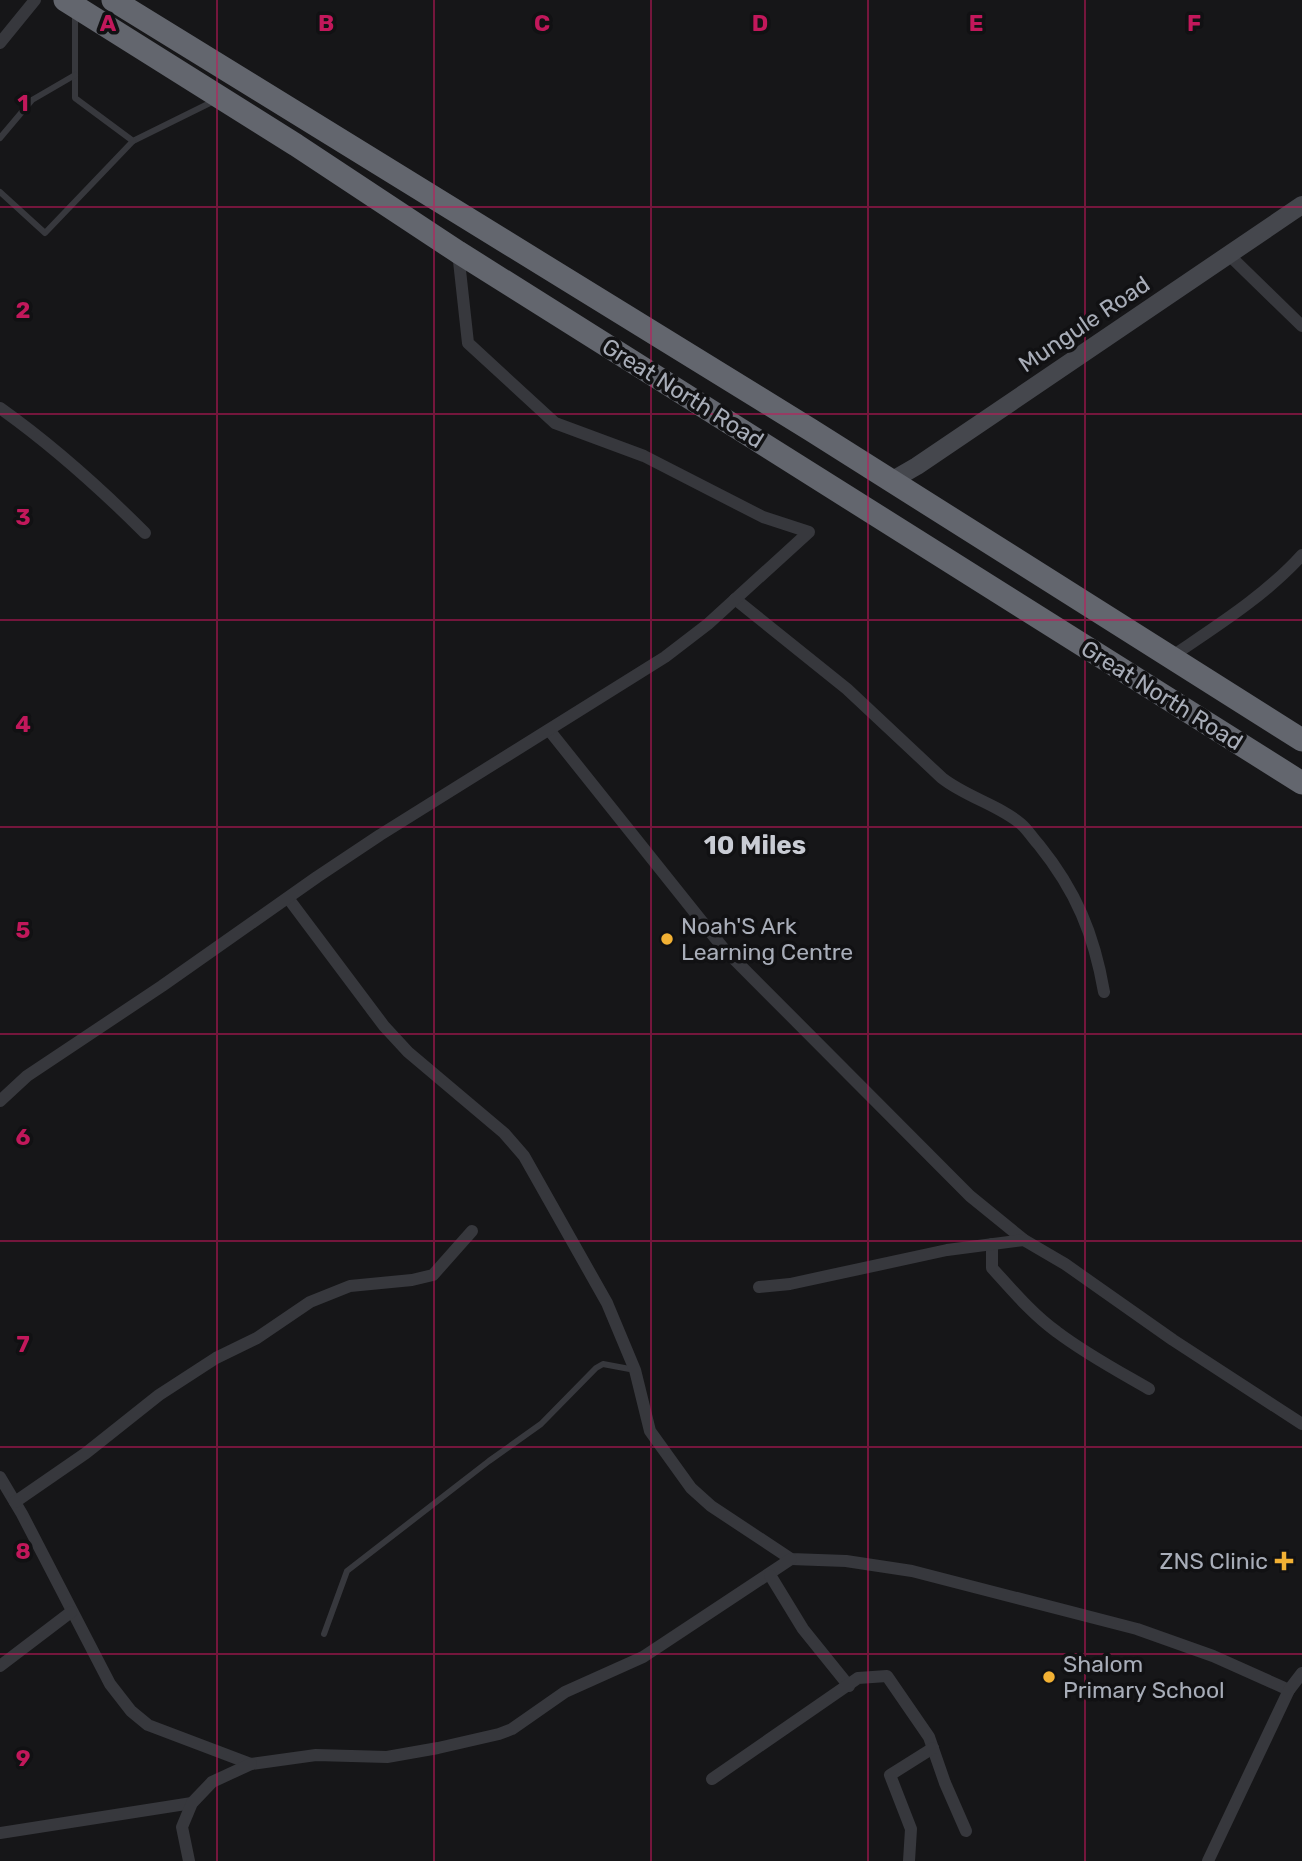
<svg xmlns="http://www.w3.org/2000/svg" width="1302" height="1861" font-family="Rubik,sans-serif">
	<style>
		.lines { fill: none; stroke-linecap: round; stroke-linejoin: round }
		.lane { stroke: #37383d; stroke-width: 6 }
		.street { stroke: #37383d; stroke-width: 12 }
		.secondary { stroke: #45474d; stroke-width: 18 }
		.highway { stroke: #63666e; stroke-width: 23 }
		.grid { fill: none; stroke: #c2185b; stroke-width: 2; stroke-opacity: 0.55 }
		.poi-dot { fill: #f2b134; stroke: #111113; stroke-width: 2.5 }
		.labels { text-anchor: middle; stroke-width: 7; stroke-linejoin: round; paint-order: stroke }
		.street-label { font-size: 23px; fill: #a8adb8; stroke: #111113 }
		.poi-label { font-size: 23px; fill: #a8adb8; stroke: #111113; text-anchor: start }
		.quarter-label { font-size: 26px; font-weight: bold; fill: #c9ccd4; stroke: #111113 }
		.grid-label { font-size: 23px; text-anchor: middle; font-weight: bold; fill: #c2185b; stroke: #111113; stroke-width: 7; stroke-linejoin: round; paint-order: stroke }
	</style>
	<rect width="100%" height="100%" fill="#161618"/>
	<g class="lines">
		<g class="lane">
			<path d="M75 12V98L133 141 216 100"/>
			<path d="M0 138 32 100 75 75"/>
			<path d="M0 192 45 233 133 141"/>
			<path d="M324 1634 347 1571 489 1461 541 1424 596 1368 603 1364 635 1370"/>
		</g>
		<g class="street">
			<path d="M0 43 35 0"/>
			<path d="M1229 255 1302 326"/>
			<path d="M0 408C52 445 100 488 145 533"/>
			<path d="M735 599 847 689 942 778C966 797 999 805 1021 824 1028 830 1033 839 1039 845 1076 891 1094 934 1104 992"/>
			<path d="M1171 657C1215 627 1265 596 1302 555"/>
			<path d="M549 730 724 949 970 1196 1024 1240 1065 1264 1173 1340 1302 1424"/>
			<path d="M288 898 384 1026 408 1052 504 1133 524 1156 607 1303 635 1370 650 1431 691 1488 711 1506 791 1559 846 1561 912 1571 1137 1629 1213 1656 1289 1690"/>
			<path d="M0 1101 27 1076 162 986 317 877 380 835 665 657 708 624 809 532 763 517 644 456 555 423 468 343 458 252"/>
			<path d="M992 1244V1268C1012 1290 1033 1315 1057 1332 1086 1354 1118 1371 1149 1389"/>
			<path d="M759 1287 790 1284 947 1250 1024 1240"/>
			<path d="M0 1477 22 1514 110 1684 131 1711 148 1725 251 1764 316 1755 387 1757 438 1748 499 1734 512 1729 565 1692 643 1657 791 1559"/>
			<path d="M15 1502 86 1453 159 1395 216 1358 257 1338 310 1302 350 1286 412 1280 433 1275 472 1231"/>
			<path d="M770 1575 803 1629 849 1686"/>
			<path d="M0 1666 71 1612"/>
			<path d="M712 1779 858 1678 887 1676 929 1737 945 1783 966 1831"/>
			<path d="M0 1833 192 1803"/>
			<path d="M189 1861 182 1827 192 1803 212 1782 251 1764"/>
			<path d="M909 1861 911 1829 890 1775 933 1748"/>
			<path d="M1208 1861 1289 1690 1302 1673"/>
		</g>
		<path class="secondary" d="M891 481 917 466 1302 205"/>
		<g class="highway">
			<path d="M65 0 296 145 458 252 1302 783"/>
			<path d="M113 0 811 430 1302 740"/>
		</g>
	</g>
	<path class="grid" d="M217 0V1861M434 0V1861M651 0V1861M868 0V1861M1085 0V1861M0 207H1302M0 414H1302M0 620H1302M0 827H1302M0 1034H1302M0 1241H1302M0 1447H1302M0 1654H1302"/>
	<g class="poi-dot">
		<circle cx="667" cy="939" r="7"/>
		<path d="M1280.5 1550.5h7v7h7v7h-7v7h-7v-7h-7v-7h7z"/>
		<circle cx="1049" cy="1677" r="7"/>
	</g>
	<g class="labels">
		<g class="street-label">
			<text transform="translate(1084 324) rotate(-34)" y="8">Mungule Road</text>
			<text transform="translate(683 393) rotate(32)" y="8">Great North Road</text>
			<text transform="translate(1162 695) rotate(32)" y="8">Great North Road</text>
		</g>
		<g class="poi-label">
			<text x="681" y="934">Noah'S Ark<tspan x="681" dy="26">Learning Centre</tspan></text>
			<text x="1268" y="1569" text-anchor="end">ZNS Clinic</text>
			<text x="1063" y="1672">Shalom<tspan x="1063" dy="26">Primary School</tspan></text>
		</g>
		<g class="quarter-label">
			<text x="755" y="854">10 Miles</text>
		</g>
	</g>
	<g class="grid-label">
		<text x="108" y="31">A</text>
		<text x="326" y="31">B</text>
		<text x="542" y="31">C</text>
		<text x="760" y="31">D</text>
		<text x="976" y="31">E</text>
		<text x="1194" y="31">F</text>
		<text x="23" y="111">1</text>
		<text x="23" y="318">2</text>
		<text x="23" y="525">3</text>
		<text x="23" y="732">4</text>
		<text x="23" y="938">5</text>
		<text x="23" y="1145">6</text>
		<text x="23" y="1352">7</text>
		<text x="23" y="1559">8</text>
		<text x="23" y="1766">9</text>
	</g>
</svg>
